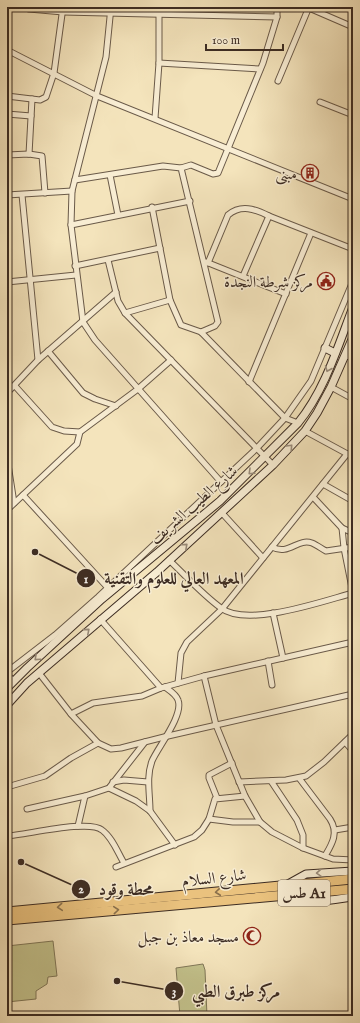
<svg xmlns="http://www.w3.org/2000/svg" width="360" height="1023" font-family="'IM FELL English',Amiri,serif">
	<style>
		.green { fill: #c3c28c; stroke: #807758 }
		.lines { fill: none; stroke-linecap: round; stroke-linejoin: round }
		.street-casing { stroke: #6a5a49; stroke-width: 7 }
		.secondary-casing { stroke: #3c2c23; stroke-width: 9 }
		.highway-casing { stroke: #3c2c23; stroke-width: 11 }
		.street { stroke: #f8edd3; stroke-width: 5 }
		.secondary { stroke: #f8edd3; stroke-width: 7 }
		.highway { stroke: #eac27e; stroke-width: 9 }
		.oneway { stroke: #9a8c7b }
		.oneway2 { stroke: #8a704c }
		.labels { text-anchor: middle; stroke-width: 3; stroke-linejoin: round; paint-order: stroke }
		.shield { fill: #f8edd3; stroke: #746658; stroke-width: 1 }
		.shield-label { font-size: 15px; font-weight: bold; fill: #3c2c23 }
		.poi-label { font-size: 16px; fill: #3c2c23; stroke: #f8edd3; text-anchor: end }
		.street-label { font-size: 16px; fill: #3c2c23; stroke: #f8edd3 }
		.leader { fill: none; stroke: #3c2c23; stroke-width: 1.5 }
		.callout-dot { fill: #3c2c23; stroke: #f8edd3; stroke-width: 1.5 }
		.mark-label { font-size: 12px; text-anchor: middle; font-weight: bold; fill: #fff }
		.callout-label { font-size: 17px; text-anchor: middle; font-weight: bold; fill: #3c2c23; stroke: #f8edd3; stroke-width: 3; stroke-linejoin: round; paint-order: stroke }
	</style>
	<rect width="100%" height="100%" fill="#f4e4bc"/>
	<filter id="stains"><feTurbulence type="fractalNoise" baseFrequency=".005" numOctaves="4"/><feColorMatrix values="0 0 0 0 .2 0 0 0 0 .09 0 0 0 0 .02 0 0 0 .5 -.17"/></filter>
	<radialGradient id="worn" r=".72"><stop offset=".6" stop-color="#630" stop-opacity="0"/><stop offset="1" stop-color="#630" stop-opacity=".3"/></radialGradient>
	<g class="green">
		<path d="M53 941 57 976 48 977 47 984 36 991V999L7 1002V946Z"/>
		<path d="M203 964 205 970 207 1016H180L176 968Z"/>
	</g>
	<g class="lines">
		<defs>
			<g id="street">
				<path d="M25 7 29 9 63 12 277 17"/>
				<path d="M111 7 106 57 72 191 71 225 83 322 95 340 221 482"/>
				<path d="M309 8 353 27"/>
				<path d="M7 50 97 96 353 199"/>
				<path d="M159 63 260 69"/>
				<path d="M278 81 309 7"/>
				<path d="M7 96 40 100 46 97 54 73 63 7"/>
				<path d="M320 102 353 115"/>
				<path d="M7 114 31 116"/>
				<path d="M155 118 159 63V14"/>
				<path d="M29 154 32 99"/>
				<path d="M7 155 29 154 42 156 45 193"/>
				<path d="M181 168 191 165 213 174 218 173 263 63 277 17V7"/>
				<path d="M110 175 118 215"/>
				<path d="M75 180 163 166 181 168 218 322 215 326 201 332"/>
				<path d="M7 195 72 191"/>
				<path d="M22 195 38 360"/>
				<path d="M152 207 170 300 181 325 201 332 285 418 298 423"/>
				<path d="M71 225 190 201"/>
				<path d="M108 260 118 301 125 313 273 465"/>
				<path d="M206 262 286 294"/>
				<path d="M208 263 228 215C241 204 255 209 269 216"/>
				<path d="M75 266 160 248"/>
				<path d="M243 276 269 216 353 249"/>
				<path d="M7 282 76 275"/>
				<path d="M125 313 170 300"/>
				<path d="M48 351 83 393 95 399 116 406"/>
				<path d="M345 356 353 357"/>
				<path d="M249 382 311 233"/>
				<path d="M15 386 52 427 64 431 80 432"/>
				<path d="M331 387 353 399"/>
				<path d="M7 393 38 360 116 292"/>
				<path d="M305 431 353 457"/>
				<path d="M7 458 14 503"/>
				<path d="M323 484 353 501"/>
				<path d="M23 495 108 588"/>
				<path d="M313 497 342 528 344 548 353 593"/>
				<path d="M7 510 77 444 80 432 138 389 171 360"/>
				<path d="M222 513 263 558"/>
				<path d="M342 528 353 533"/>
				<path d="M272 547C289 556 297 538 312 543 317 545 322 549 326 551L353 547"/>
				<path d="M169 560C186 576 203 595 221 608 247 628 323 601 353 593"/>
				<path d="M273 613 283 658"/>
				<path d="M100 619 161 688"/>
				<path d="M268 661 272 685"/>
				<path d="M7 672 55 635 98 597 256 449 285 418 311 381 353 281"/>
				<path d="M39 673 71 714 98 743 111 749 121 748 168 736 353 694"/>
				<path d="M7 674 13 681"/>
				<path d="M204 676 216 725 245 796 260 822 272 832 303 848 333 859 353 860"/>
				<path d="M178 683 181 653 187 642 222 609 347 454"/>
				<path d="M71 714 93 703 142 696 161 688 204 676 353 642"/>
				<path d="M345 742 353 751"/>
				<path d="M299 778 330 819C339 833 332 844 325 856"/>
				<path d="M271 781 297 820 303 835V848"/>
				<path d="M113 782 124 780 148 782"/>
				<path d="M239 782 286 780 306 776 324 762 353 734"/>
				<path d="M7 787 45 776 71 758 98 743"/>
				<path d="M109 788 136 801 150 811 175 845"/>
				<path d="M217 798 209 778V775L232 763"/>
				<path d="M27 809 85 796"/>
				<path d="M150 811C150 794 146 777 152 761 158 747 184 715 178 700 176 694 169 690 165 687"/>
				<path d="M209 819 233 822H260"/>
				<path d="M78 826 85 796 109 788 145 742"/>
				<path d="M335 830 353 827"/>
				<path d="M7 836C26 835 89 819 102 830 112 837 118 853 124 863"/>
				<path d="M116 867 194 837 202 830 209 819 215 799 245 796"/>
			</g>
			<g id="secondary">
				<path d="M325 348 335 353"/>
				<path d="M7 688 27 668 102 599 220 501 298 423C325 390 338 346 353 307"/>
				<path d="M7 705 27 683 157 572 273 465 305 431 317 413 331 387 353 337"/>
				<path d="M288 884 306 874 353 871"/>
				<path d="M296 893C312 906 334 899 353 897"/>
			</g>
			<g id="highway">
				<path d="M7 912 353 879"/>
				<path d="M7 920 353 889"/>
			</g>
		</defs>
		<use href="#street" class="street-casing"/>
		<use href="#secondary" class="secondary-casing"/>
		<use href="#highway" class="highway-casing"/>
		<use href="#street" class="street"/>
		<use href="#secondary" class="secondary"/>
		<use href="#highway" class="highway"/>
	</g>
	<defs><path id="oneway-chevron" d="M-2-3.5L2.5 0L-2 3.5" fill="none" stroke-width="1.6" stroke-linecap="round" stroke-linejoin="round"/></defs>
	<g class="oneway">
		<use href="#oneway-chevron" transform="translate(328 369) rotate(113)"/>
		<use href="#oneway-chevron" transform="translate(290 447) rotate(-47)"/>
		<use href="#oneway-chevron" transform="translate(251 472) rotate(136)"/>
		<use href="#oneway-chevron" transform="translate(185 546) rotate(-42)"/>
		<use href="#oneway-chevron" transform="translate(87 631) rotate(-41)"/>
		<use href="#oneway-chevron" transform="translate(37 658) rotate(138)"/>
		<use href="#oneway-chevron" transform="translate(319 873) rotate(176)"/>
	</g>
	<g class="oneway2">
		<use href="#oneway-chevron" transform="translate(218 892) rotate(174)"/>
		<use href="#oneway-chevron" transform="translate(60 907) rotate(175)"/>
		<use href="#oneway-chevron" transform="translate(116 910) rotate(-5)"/>
	</g>
	<defs>
		<symbol id="building-ring" viewBox="-11 -11 22 22"><circle r="9.5" fill="#f8edd3" stroke="#8f2418" stroke-width="1.5"/><path d="M-4-6H4V6H1V3H-1V6H-4ZM-2.5-4.3h1.7v1.8h-1.7ZM.8-4.3h1.7v1.8H.8ZM-2.5-1h1.7V.8h-1.7ZM.8-1h1.7V.8H.8Z" fill="#8f2418"/></symbol>
		<symbol id="civic-ring" viewBox="-11 -11 22 22"><circle r="9.5" fill="#f8edd3" stroke="#8f2418" stroke-width="1.5"/><path d="M-.6-6.5H3V-4.5H.6V-3L4-1V1h2V6H-6V1h2V-1L-.6-3ZM-1.2 2.5V6h2.4V2.5Z" fill="#8f2418"/></symbol>
		<symbol id="mosque-ring" viewBox="-11 -11 22 22"><circle r="9.5" fill="#f8edd3" stroke="#8f2418" stroke-width="1.5"/><path d="M3.5-4.9A6 6 0 1 0 3.5 4.9A5 5 0 1 1 3.5-4.9Z" fill="#8f2418"/></symbol>
	</defs>
	<g fill-rule="evenodd">
		<use href="#building-ring" x="300" y="163" width="20" height="20"/>
		<use href="#civic-ring" x="316" y="271" width="20" height="20"/>
		<use href="#mosque-ring" x="242" y="926" width="20" height="20"/>
	</g>
	<g class="labels">
		<rect class="shield" x="278" y="880" width="52" height="26" rx="3"/>
		<g class="shield-label">
			<text x="304" y="898">طس A1</text>
		</g>
		<g class="poi-label">
			<text x="297" y="179">مبنى</text>
			<text x="313" y="287">مركز شرطة النجدة</text>
			<text x="239" y="942">مسجد معاذ بن جبل</text>
		</g>
		<g class="street-label">
			<text transform="translate(193 504) rotate(-41)" y="6">شارع الطيب الشريف</text>
			<text transform="translate(214 877) rotate(-6)" y="6">شارع السلام</text>
		</g>
	</g>
	<path class="leader" d="M35 552L86 578M21 862L81 889M117 981L174 991"/>
	<g class="callout-dot">
		<circle cx="35" cy="552" r="4"/>
		<circle cx="21" cy="862" r="4"/>
		<circle cx="117" cy="981" r="4"/>
		<circle cx="86" cy="578" r="10"/>
		<circle cx="81" cy="889" r="10"/>
		<circle cx="174" cy="991" r="10"/>
	</g>
	<g class="mark-label">
		<text x="86" y="583">1</text>
		<text x="81" y="893">2</text>
		<text x="174" y="995">3</text>
	</g>
	<g class="callout-label">
		<text x="174" y="584">المعهد العالي للعلوم والتقنية</text>
		<text x="126" y="895">محطة وقود</text>
		<text x="236" y="997">مركز طبرق الطبي</text>
	</g>
	<rect width="360" height="1023" fill="none" stroke="#f4e4bc" stroke-width="24"/>
	<rect x="8" y="8" width="344" height="1007" fill="none" stroke="#3c2c23" stroke-width="2"/>
	<rect x="12" y="12" width="336" height="999" fill="none" stroke="#3c2c23"/>
	<path d="M206 44v6h77v-6" fill="none" stroke="#3c2c23" stroke-width="2"/>
	<text x="212" y="44" font-size="12" fill="#3c2c23" stroke="#f8edd3" stroke-width="3" paint-order="stroke">100 m</text>
	<rect width="100%" height="100%" filter="url(#stains)"/>
	<rect width="100%" height="100%" fill="url(#worn)"/>
</svg>
